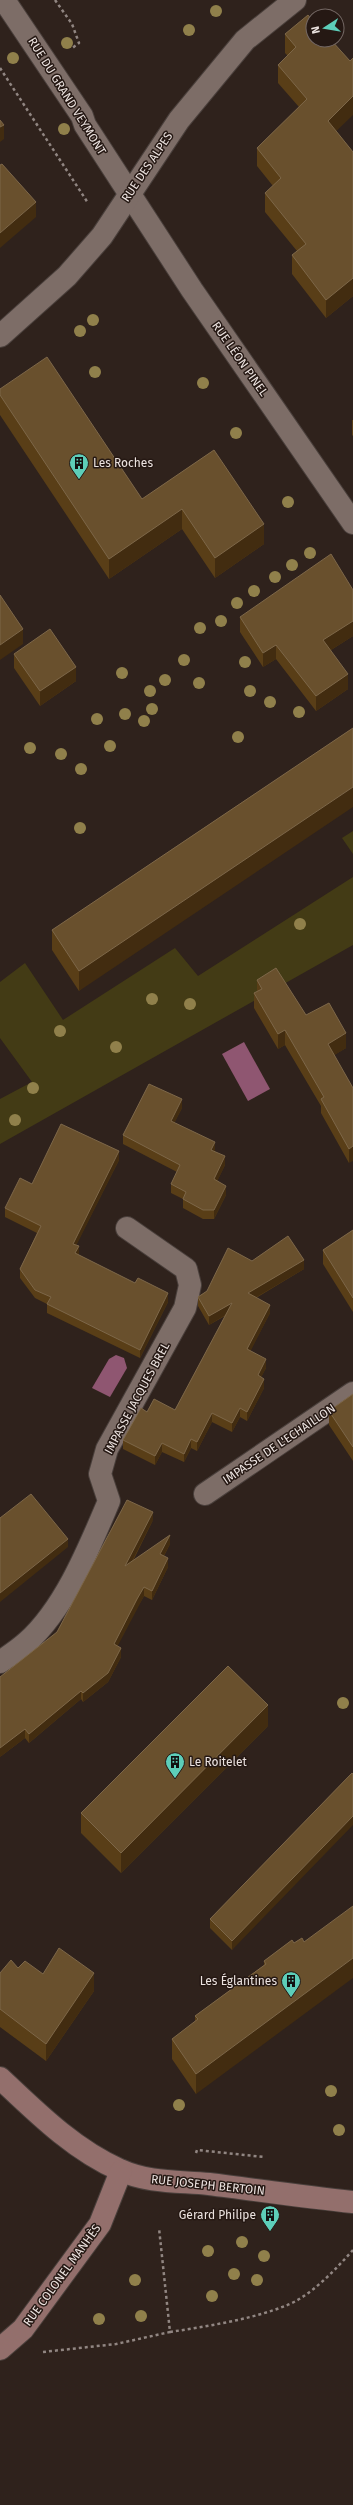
<svg xmlns="http://www.w3.org/2000/svg" width="353" height="2505" font-family="'Fira Sans',sans-serif">
	<style>
		.green { fill: #433b15 }
		.water { fill: #8f5671 }
		.lines { fill: none; stroke-linecap: round; stroke-linejoin: round }
		.street-casing { stroke: #493f3b; stroke-width: 24 }
		.secondary-casing { stroke: #493f3b; stroke-width: 24 }
		.path { stroke: #918682; stroke-width: 2.5; stroke-dasharray: 3 3; stroke-linecap: butt }
		.street { stroke: #7d6d67; stroke-width: 22 }
		.secondary { stroke: #936f6c; stroke-width: 22 }
		.tree { fill: #90804b }
		.wall { fill: #593e17 }
		.shaded-wall { fill: #422c10 }
		.building { fill: #69502d; stroke: #7d6749 }
		.labels { text-anchor: middle; stroke-width: 3; stroke-linejoin: round; paint-order: stroke }
		.street-label { font-size: 12px; fill: #ece3e0; stroke: #251813 }
		.poi-label { font-size: 12px; fill: #ece3e0; stroke: #251813; text-anchor: start }
	</style>
	<rect width="100%" height="100%" fill="#2f221c"/>
	<g class="green">
		<path d="M353 831V854L342 838Z"/>
		<path d="M353 877V945L0 1144V1099L32 1082 0 1038V982L25 963 63 1020 175 948 198 976Z"/>
	</g>
	<g class="water">
		<path d="M244 1042 270 1089 248 1101 222 1054Z"/>
		<path d="M116 1355 124 1358 127 1368 110 1397 92 1388 109 1359Z"/>
	</g>
	<g class="lines">
		<defs>
			<g id="street">
				<path d="M4 0 82 116 85 125 192 290 353 523"/>
				<path d="M0 336 67 276 102 236 179 120 245 40 295 0"/>
				<path d="M205 1494 353 1393"/>
				<path d="M0 1662C9 1656 18 1650 27 1642 65 1608 89 1548 109 1501L100 1474 107 1449 185 1308 190 1285 186 1269 127 1228"/>
			</g>
			<g id="secondary">
				<path d="M0 2078C36 2112 74 2150 120 2170 148 2183 179 2181 209 2184 257 2190 305 2197 353 2202"/>
				<path d="M0 2349 23 2329 100 2224 121 2171"/>
			</g>
		</defs>
		<use href="#street" class="street-casing"/>
		<use href="#secondary" class="secondary-casing"/>
		<g class="path">
			<path d="M55 0 72 24 79 43 71 49"/>
			<path d="M0 68 88 203"/>
			<path d="M196 2153 197 2150 264 2157"/>
			<path d="M189 2211 188 2215H200"/>
			<path d="M170 2332C208 2326 249 2320 285 2306 310 2297 336 2269 353 2250"/>
			<path d="M43 2352 116 2344 170 2332 159 2228"/>
		</g>
		<use href="#street" class="street"/>
		<use href="#secondary" class="secondary"/>
	</g>
	<g class="tree">
		<circle cx="216" cy="11" r="6"/>
		<circle cx="189" cy="30" r="6"/>
		<circle cx="67" cy="43" r="6"/>
		<circle cx="13" cy="58" r="6"/>
		<circle cx="64" cy="129" r="6"/>
		<circle cx="93" cy="320" r="6"/>
		<circle cx="80" cy="331" r="6"/>
		<circle cx="95" cy="372" r="6"/>
		<circle cx="203" cy="383" r="6"/>
		<circle cx="236" cy="433" r="6"/>
		<circle cx="288" cy="502" r="6"/>
		<circle cx="310" cy="553" r="6"/>
		<circle cx="292" cy="565" r="6"/>
		<circle cx="275" cy="577" r="6"/>
		<circle cx="254" cy="591" r="6"/>
		<circle cx="237" cy="603" r="6"/>
		<circle cx="221" cy="621" r="6"/>
		<circle cx="200" cy="628" r="6"/>
		<circle cx="184" cy="660" r="6"/>
		<circle cx="245" cy="662" r="6"/>
		<circle cx="122" cy="673" r="6"/>
		<circle cx="165" cy="680" r="6"/>
		<circle cx="199" cy="683" r="6"/>
		<circle cx="150" cy="691" r="6"/>
		<circle cx="250" cy="691" r="6"/>
		<circle cx="270" cy="702" r="6"/>
		<circle cx="152" cy="709" r="6"/>
		<circle cx="299" cy="712" r="6"/>
		<circle cx="125" cy="714" r="6"/>
		<circle cx="97" cy="719" r="6"/>
		<circle cx="144" cy="721" r="6"/>
		<circle cx="238" cy="737" r="6"/>
		<circle cx="110" cy="746" r="6"/>
		<circle cx="30" cy="748" r="6"/>
		<circle cx="61" cy="754" r="6"/>
		<circle cx="81" cy="769" r="6"/>
		<circle cx="80" cy="828" r="6"/>
		<circle cx="300" cy="924" r="6"/>
		<circle cx="152" cy="999" r="6"/>
		<circle cx="190" cy="1004" r="6"/>
		<circle cx="60" cy="1031" r="6"/>
		<circle cx="116" cy="1047" r="6"/>
		<circle cx="33" cy="1088" r="6"/>
		<circle cx="15" cy="1120" r="6"/>
		<circle cx="343" cy="1703" r="6"/>
		<circle cx="331" cy="2091" r="6"/>
		<circle cx="179" cy="2105" r="6"/>
		<circle cx="339" cy="2130" r="6"/>
		<circle cx="242" cy="2242" r="6"/>
		<circle cx="208" cy="2251" r="6"/>
		<circle cx="264" cy="2256" r="6"/>
		<circle cx="234" cy="2274" r="6"/>
		<circle cx="135" cy="2280" r="6"/>
		<circle cx="257" cy="2280" r="6"/>
		<circle cx="212" cy="2296" r="6"/>
		<circle cx="141" cy="2316" r="6"/>
		<circle cx="99" cy="2319" r="6"/>
	</g>
	<g class="wall">
		<path d="M308 15 336 131 353 152V296L326 318 292 274V255L297 251 265 212V193L273 186 257 166V148L299 107 278 83V65L288 56 285 53V34Z"/>
		<path d="M0 389 142 499 214 450 264 544 215 578 182 529 109 579 0 415Z"/>
		<path d="M352 420H353V436L352 435Z"/>
		<path d="M353 590V636L331 650 348 689 316 711 276 659 263 667 240 632V617Z"/>
		<path d="M14 654 76 681 40 706 14 668Z"/>
		<path d="M353 728 79 991 52 950V930Z"/>
		<path d="M257 980 306 1015 346 1048 334 1055 353 1088 349 1163 321 1113V1106L285 1045 278 1049 254 1008V993L257 992Z"/>
		<path d="M182 1108 174 1123 215 1152 225 1165 217 1181 226 1195 214 1219H203L183 1208V1199L171 1193V1184L177 1172 123 1144V1135Z"/>
		<path d="M119 1160 76 1245 79 1255 168 1302 140 1358 47 1313V1304L35 1298 20 1278V1269L37 1233 5 1217V1208L32 1184Z"/>
		<path d="M353 1230V1312L323 1264V1250Z"/>
		<path d="M252 1261 304 1269 256 1298 270 1313 250 1351 266 1368 261 1377 264 1388 247 1421 240 1417 232 1432 212 1422 197 1451 191 1448 184 1462 162 1452 155 1465 123 1449V1440L147 1412 175 1410 225 1316 209 1325 198 1306V1297Z"/>
		<path d="M353 1394V1461L329 1425V1411Z"/>
		<path d="M153 1520 133 1561 170 1544 164 1556 168 1567 152 1600 144 1596 137 1608 117 1646 121 1657 108 1682 83 1702 81 1699 29 1743 25 1738 0 1757 57 1632Z"/>
		<path d="M268 1726 121 1873 81 1833V1813Z"/>
		<path d="M352 1773 232 1950 210 1928V1919Z"/>
		<path d="M292 1940 196 2094 172 2059V2039L195 2022V2016L264 1965V1961Z"/>
		<path d="M18 1968 43 1974 94 1991 46 2061 0 2027V1973Z"/>
	</g>
	<g class="shaded-wall">
		<path d="M353 96V115L328 139V121Z"/>
		<path d="M4 125V139L0 142V127Z"/>
		<path d="M36 202V217L0 248V233Z"/>
		<path d="M353 278V296L326 318V300Z"/>
		<path d="M182 509V529L109 579V559Z"/>
		<path d="M264 524V544L215 578V558Z"/>
		<path d="M353 621V636L323 655V640Z"/>
		<path d="M23 629V644L0 660V645Z"/>
		<path d="M276 645V659L263 667V653Z"/>
		<path d="M76 667V681L40 706V691Z"/>
		<path d="M348 674V689L316 711V696Z"/>
		<path d="M353 787V807L79 991V971Z"/>
		<path d="M285 1030V1045L278 1049V1034Z"/>
		<path d="M346 1033V1048L328 1059V1044Z"/>
		<path d="M182 1099V1108L171 1130V1121Z"/>
		<path d="M215 1142V1151L211 1159V1150Z"/>
		<path d="M353 1146V1161L349 1163V1149Z"/>
		<path d="M119 1151V1160L73 1252V1244Z"/>
		<path d="M225 1156V1165L214 1188V1179Z"/>
		<path d="M226 1186V1195L214 1219V1210Z"/>
		<path d="M79 1246V1255L75 1253Z"/>
		<path d="M304 1260V1269L248 1302V1293Z"/>
		<path d="M168 1293V1302L140 1358V1350Z"/>
		<path d="M232 1303V1311L209 1325V1316Z"/>
		<path d="M270 1305V1313L247 1358V1349Z"/>
		<path d="M266 1359V1368L258 1384V1375Z"/>
		<path d="M264 1379V1388L247 1421V1412Z"/>
		<path d="M240 1408V1417L232 1432V1423Z"/>
		<path d="M212 1413V1422L197 1451V1442Z"/>
		<path d="M191 1439V1448L184 1462V1454Z"/>
		<path d="M162 1443V1452L155 1465V1456Z"/>
		<path d="M153 1512V1520L125 1575V1566Z"/>
		<path d="M170 1535V1544L160 1563V1554Z"/>
		<path d="M68 1539V1547L0 1602V1593Z"/>
		<path d="M168 1558V1567L152 1600V1591Z"/>
		<path d="M144 1587V1596L114 1653V1644Z"/>
		<path d="M121 1648V1657L108 1682 83 1702V1693Z"/>
		<path d="M81 1691V1699L29 1743V1734Z"/>
		<path d="M268 1705V1726L121 1873V1853Z"/>
		<path d="M25 1729V1738L0 1757V1748Z"/>
		<path d="M353 1816V1825L232 1950V1941Z"/>
		<path d="M353 1958V1978L196 2094V2074Z"/>
		<path d="M94 1973V1991L46 2061V2044Z"/>
	</g>
	<g class="building">
		<path d="M308 15 313 21V40H331L350 61 353 58V96L328 121 353 152V278L326 300 292 255 306 244 265 193 281 178 257 148 307 99 278 65 296 47 285 34Z"/>
		<path d="M0 120 4 125 0 127Z"/>
		<path d="M2 164 36 202 0 233V165Z"/>
		<path d="M47 357 142 499 214 450 264 524 215 558 182 509 109 559 0 395V389Z"/>
		<path d="M331 554 353 590V621L323 640 348 674 316 696 276 645 263 653 240 617Z"/>
		<path d="M0 595 23 629 0 645Z"/>
		<path d="M50 629 76 667 40 691 14 654Z"/>
		<path d="M353 728V787L79 971 52 930Z"/>
		<path d="M276 968 306 1015 329 1003 346 1033 328 1044 353 1088V1146L349 1149 321 1099 324 1097 285 1030 278 1034 254 993 262 989 257 980Z"/>
		<path d="M149 1084 182 1099 171 1121 215 1142 211 1150 225 1156 214 1179 226 1186 214 1210H203L183 1199 186 1192 171 1184 180 1165 123 1135Z"/>
		<path d="M61 1124 119 1151 73 1244 79 1246 75 1253 135 1283 138 1278 168 1293 140 1350 47 1304 51 1297 35 1290 20 1269 41 1226 5 1208 20 1178 32 1184Z"/>
		<path d="M353 1230V1298L323 1250Z"/>
		<path d="M288 1236 304 1260 248 1293 270 1305 247 1349 266 1359 258 1375 264 1379 247 1412 240 1408 232 1423 212 1413 197 1442 191 1439 184 1454 162 1443 155 1456 123 1440 141 1408 147 1412 154 1399 175 1410 232 1303 209 1316 198 1297 207 1291 228 1248 252 1261Z"/>
		<path d="M353 1394V1447L329 1411Z"/>
		<path d="M31 1494 68 1539 0 1593V1518Z"/>
		<path d="M127 1500 153 1512 125 1566 170 1535 160 1554 168 1558 152 1591 144 1587 137 1599 114 1644 121 1648 108 1673 83 1693 81 1691 29 1734 25 1729 0 1748V1677L57 1632Z"/>
		<path d="M228 1666 268 1705 121 1853 81 1813Z"/>
		<path d="M352 1773 353 1774V1816L232 1941 210 1919Z"/>
		<path d="M353 1906V1958L196 2074 172 2039 198 2019 195 2016 266 1964 264 1961 292 1940 294 1943 302 1938 304 1942Z"/>
		<path d="M59 1948 94 1973 46 2044 0 2009V1973L11 1960 18 1968 25 1961 43 1974Z"/>
	</g>
	<defs>
		<symbol id="building-pin" viewBox="-11 -11 22 30"><path d="M0 17L-7.5 6A9.5 9.5 0 1 1 7.5 6Z" fill="#5dceb9" stroke="#251813"/><path d="M-4-6H4V6H1V3H-1V6H-4ZM-2.5-4.3h1.7v1.8h-1.7ZM.8-4.3h1.7v1.8H.8ZM-2.5-1h1.7V.8h-1.7ZM.8-1h1.7V.8H.8Z" fill="#111"/></symbol>
	</defs>
	<g fill-rule="evenodd">
		<use href="#building-pin" x="68" y="452" width="22" height="30"/>
		<use href="#building-pin" x="164" y="1751" width="22" height="30"/>
		<use href="#building-pin" x="280" y="1970" width="22" height="30"/>
		<use href="#building-pin" x="259" y="2204" width="22" height="30"/>
	</g>
	<g class="labels">
		<g class="street-label">
			<text transform="translate(67 96) rotate(58)" y="4">RUE DU GRAND VEYMONT</text>
			<text transform="translate(147 167) rotate(-56)" y="4">RUE DES ALPES</text>
			<text transform="translate(240 359) rotate(55)" y="4">RUE LÉON PINEL</text>
			<text transform="translate(137 1398) rotate(-62)" y="4">IMPASSE JACQUES BREL</text>
			<text transform="translate(279 1444) rotate(-34)" y="4">IMPASSE DE L'ECHAILLON</text>
			<text transform="translate(208 2185) rotate(6)" y="4">RUE JOSEPH BERTOIN</text>
			<text transform="translate(62 2275) rotate(-54)" y="4">RUE COLONEL MANHÈS</text>
		</g>
		<g class="poi-label">
			<text x="93" y="467">Les Roches</text>
			<text x="189" y="1766">Le Roitelet</text>
			<text x="277" y="1985" text-anchor="end">Les Églantines</text>
			<text x="256" y="2219" text-anchor="end">Gérard Philipe</text>
		</g>
	</g>
	<g transform="translate(325 28) rotate(258)"><circle r="19" fill="#251813" stroke="#756965"/>
	<path d="M0-3L7 15L0 10L-7 15Z" fill="#5dceb9"/>
	<text y="-6" font-size="11" font-weight="bold" text-anchor="middle" fill="#ece3e0">N</text>
	</g>
</svg>
